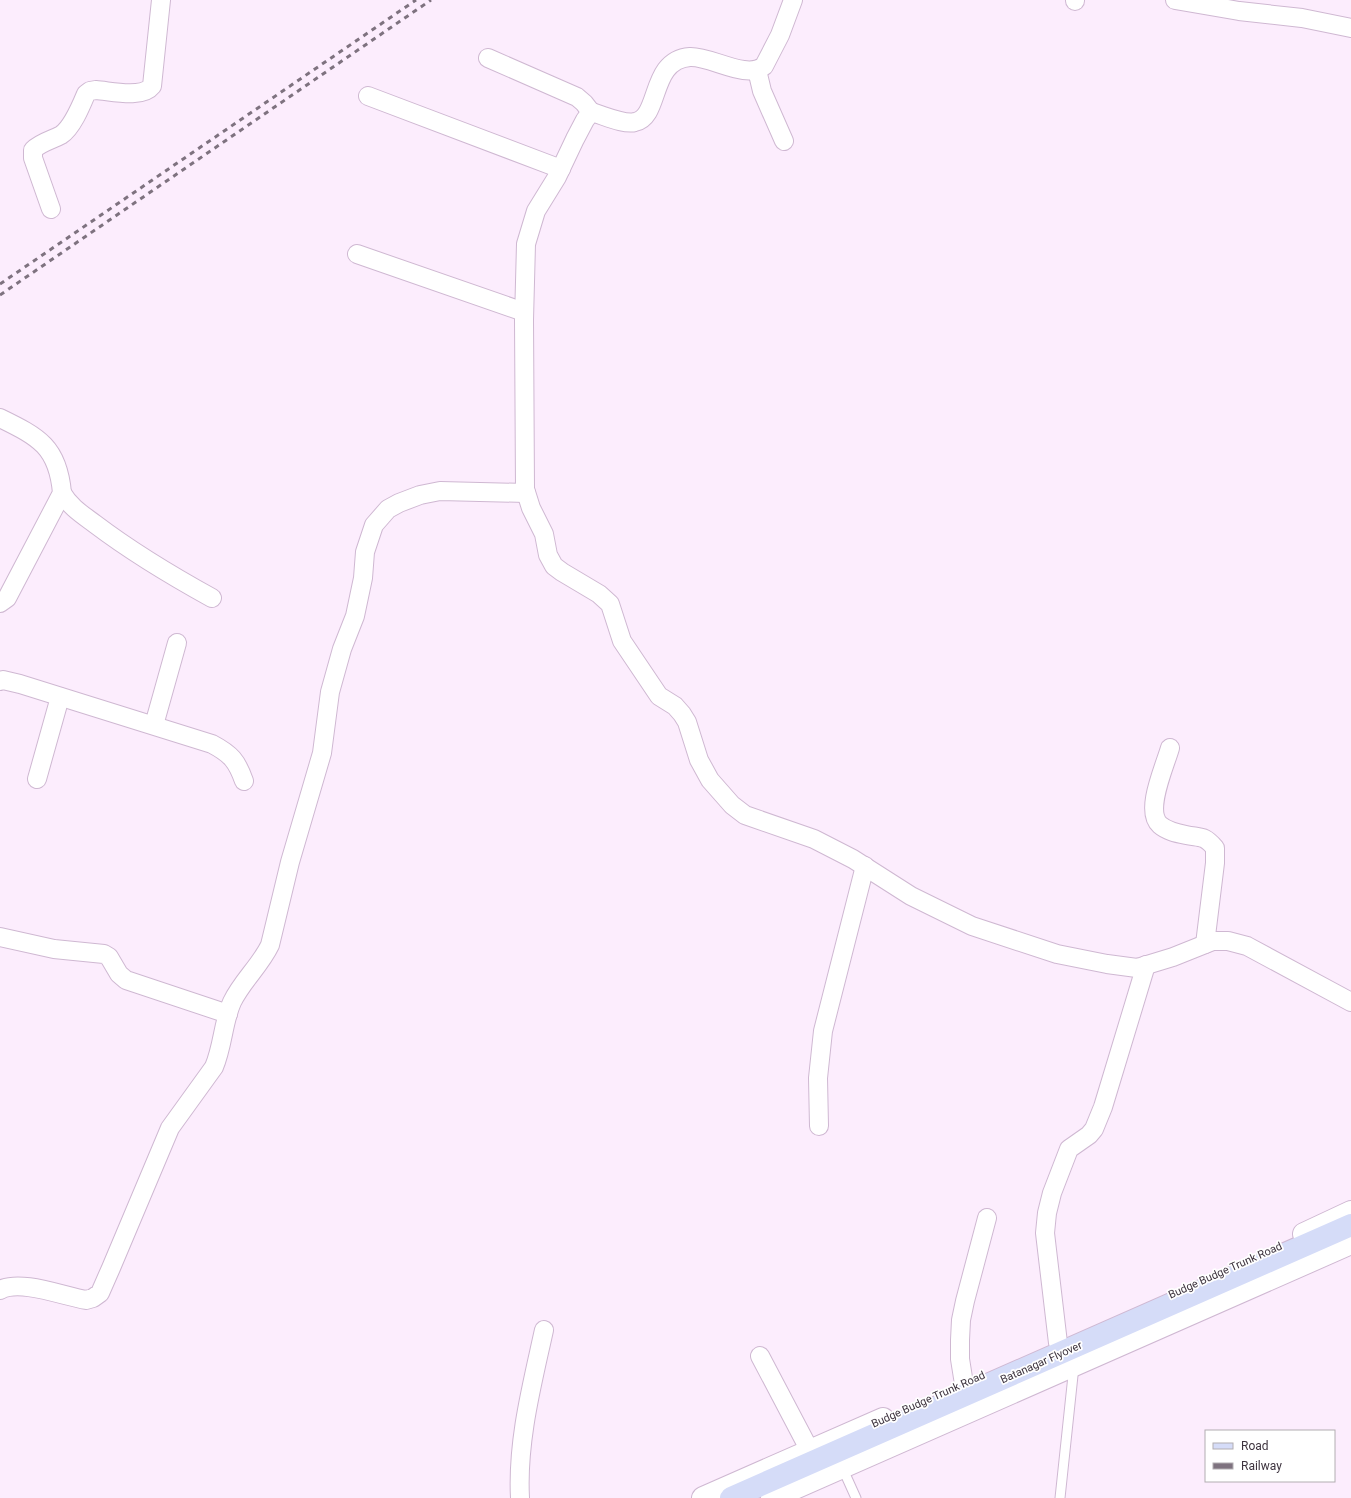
<svg xmlns="http://www.w3.org/2000/svg" width="1351" height="1498" font-family="Roboto,sans-serif">
	<style>
		.lines { fill: none; stroke-linecap: round; stroke-linejoin: round }
		.service-casing { stroke: #cfb8d2; stroke-width: 11 }
		.minor-casing { stroke: #cfb8d2; stroke-width: 20 }
		.tertiary-casing { stroke: #cfb8d2; stroke-width: 24 }
		.secondary-casing { stroke: #cfb8d2; stroke-width: 24 }
		.service { stroke: #fff; stroke-width: 9 }
		.minor { stroke: #fff; stroke-width: 18 }
		.tertiary { stroke: #fff; stroke-width: 22 }
		.secondary { stroke: #d5dcf8; stroke-width: 22 }
		.rail { stroke: #7e727f; stroke-width: 3; stroke-dasharray: 5 5; stroke-linecap: butt }
		.labels { text-anchor: middle; stroke-width: 3.5; stroke-linejoin: round; paint-order: stroke }
		.street-label { font-size: 11px; fill: #3e343f; stroke: #fff }
	</style>
	<rect width="100%" height="100%" fill="#fcedfd"/>
	<g class="lines">
		<defs>
			<g id="service">
				<path d="M842 1467 856 1498"/>
				<path d="M1060 1498 1074 1366"/>
			</g>
			<g id="minor">
				<path d="M793 0 780 35 764 66C746 80 711 56 690 57 649 60 661 117 635 122 624 125 603 115 591 112L585 120 575 139 557 177 536 211 526 244 524 320 525 489 531 508 544 534 548 555 554 566 562 572 599 594 610 604 622 641 659 696 675 706 682 714 687 722 699 760 710 780 732 805 745 815 814 839 853 859 911 896 972 926 1057 954 1107 964 1137 968 1173 957 1213 941H1228L1247 946 1351 1002"/>
				<path d="M1075 0V1"/>
				<path d="M1175 0 1239 11 1302 18 1351 28"/>
				<path d="M488 58 577 97 584 103 591 112"/>
				<path d="M757 70 762 91 784 141"/>
				<path d="M368 96 561 169"/>
				<path d="M51 209 33 158V150C41 142 52 140 61 135 72 128 81 106 86 94L90 91 96 90C111 91 142 99 152 86L161 0"/>
				<path d="M357 254 524 312"/>
				<path d="M0 418C39 437 58 447 62 493L7 598 0 603"/>
				<path d="M62 493C70 507 83 515 95 524 132 552 172 576 212 598"/>
				<path d="M0 681 3 680 20 684 212 744C231 754 237 761 244 781"/>
				<path d="M154 725 177 643"/>
				<path d="M1170 748C1165 766 1144 811 1160 825 1167 831 1176 833 1186 835 1201 838 1204 835 1215 848V863L1205 944"/>
				<path d="M37 779 60 697"/>
				<path d="M0 937 54 949 104 954 109 957 119 974 126 980 228 1014"/>
				<path d="M819 1126 818 1078 823 1031 865 866"/>
				<path d="M0 1290C20 1279 63 1296 86 1300L93 1298 100 1293 111 1268 170 1128 214 1067C223 1046 223 1022 232 1002 242 981 260 966 270 945L290 862 322 753 330 692 342 649 355 616 363 578 365 552 374 525 388 509 399 503 420 495 440 491 526 493"/>
				<path d="M1058 1343 1045 1233 1047 1213 1052 1193 1069 1149 1089 1135 1094 1129 1103 1107 1146 965"/>
				<path d="M760 1356 810 1451"/>
				<path d="M964 1384 960 1359V1340L961 1320 965 1301 987 1218"/>
				<path d="M520 1498C517 1441 532 1385 544 1330"/>
			</g>
			<g id="tertiary">
				<path d="M1304 1234 1351 1212"/>
				<path d="M703 1498 883 1419"/>
				<path d="M772 1498 1351 1243"/>
			</g>
			<path id="secondary" d="M731 1498 1351 1225"/>
		</defs>
		<use href="#service" class="service-casing"/>
		<use href="#minor" class="minor-casing"/>
		<use href="#tertiary" class="tertiary-casing"/>
		<use href="#secondary" class="secondary-casing"/>
		<use href="#service" class="service"/>
		<use href="#minor" class="minor"/>
		<use href="#tertiary" class="tertiary"/>
		<use href="#secondary" class="secondary"/>
		<g class="rail">
			<path d="M0 284 416 0"/>
			<path d="M0 295 431 0"/>
		</g>
	</g>
	<g class="labels">
		<g class="street-label">
			<text transform="translate(1225 1270) rotate(-24)" y="4">Budge Budge Trunk Road</text>
			<text transform="translate(1041 1362) rotate(-24)" y="4">Batanagar Flyover</text>
			<text transform="translate(928 1399) rotate(-24)" y="4">Budge Budge Trunk Road</text>
		</g>
	</g>
	<rect x="1205" y="1430" width="130" height="52" fill="#ffffff" stroke="#b2aeb2"/>
	<rect x="1213" y="1443" width="20" height="6" fill="#d5dcf8" stroke="#b2aeb2"/>
	<text x="1241" y="1450" font-size="12" fill="#3e343f">Road</text>
	<rect x="1213" y="1463" width="20" height="6" fill="#7e727f" stroke="#b2aeb2"/>
	<text x="1241" y="1470" font-size="12" fill="#3e343f">Railway</text>
</svg>
